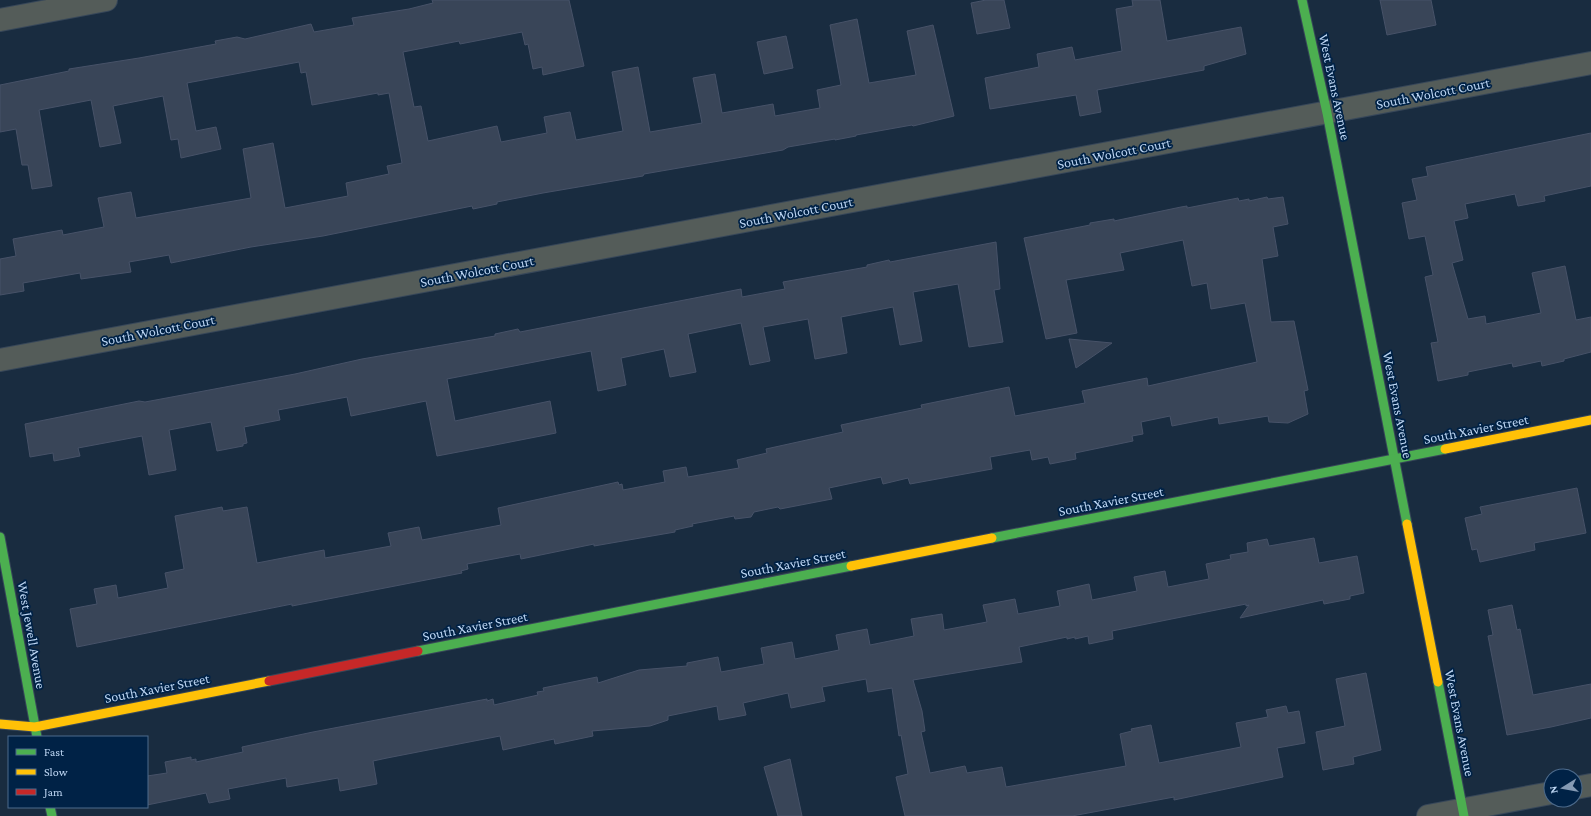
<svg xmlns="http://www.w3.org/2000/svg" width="1591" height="816" font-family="'Crimson Pro',serif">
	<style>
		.building { fill: #394558; stroke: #475268 }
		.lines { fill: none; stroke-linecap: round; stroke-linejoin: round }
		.street-casing { stroke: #374759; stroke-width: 24 }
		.fast-casing { stroke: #374759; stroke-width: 11 }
		.slow-casing { stroke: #374759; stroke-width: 11 }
		.jam-casing { stroke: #374759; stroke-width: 11 }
		.street { stroke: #545c59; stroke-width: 22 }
		.fast { stroke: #4caf50; stroke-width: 9 }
		.slow { stroke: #ffc107; stroke-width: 9 }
		.jam { stroke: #c62828; stroke-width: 9 }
		.labels { text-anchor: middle; stroke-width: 3.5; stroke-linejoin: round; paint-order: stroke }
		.street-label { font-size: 14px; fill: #bdd6f3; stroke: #002246 }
	</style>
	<rect width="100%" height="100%" fill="#192c40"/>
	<g class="building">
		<path d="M432 0H569L584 66 543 75 542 67 533 69 528 44 525 45 522 32 460 44 459 41 403 52 414 107 421 106 428 141 497 126 501 142 547 133 544 117 570 112 576 140 623 131 612 72 638 67 650 132 702 123 693 78 715 74 722 113 773 104 775 116 820 108 817 90 841 85 830 25 857 19 869 83 916 75 907 31 933 25 954 116 913 126 912 125 856 135V136L835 140V139L788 147 783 150 644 174 643 176 543 193 497 202V204L473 209 472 206 323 236 251 247 171 263 169 255 129 262 131 272 81 279 80 273 23 283 24 291 0 295V259L16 256 13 239 62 230 63 235 104 227 98 198 131 192 136 218 251 198 243 149 273 143 285 208 348 196 346 183 389 174 387 166 402 163 389 93 378 95V93L312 105 306 72 301 73 299 62 187 83 196 131 216 127 221 149 181 158 178 139 171 140 163 96 113 106 121 143 100 147 91 100 39 110 52 186 32 189 28 165H22L16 129 0 132V85L69 71V69L139 58 216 44 215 41 237 37 245 39 311 24 314 32 354 25 352 18 409 9 433 3Z"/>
		<path d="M986 0H1004L1010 28 977 34 971 3Z"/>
		<path d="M1132 0H1160L1167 41 1241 27 1246 54 1204 66V70L1097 90 1101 112 1080 116 1076 95 990 109 985 78 1039 67 1037 54 1072 47 1075 60 1122 51 1116 9 1133 6Z"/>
		<path d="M1380 0H1431L1436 25 1387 35Z"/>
		<path d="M786 36 793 68 764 74 757 42Z"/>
		<path d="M1591 133V186L1544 196 1545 201 1518 206 1515 194 1465 204 1468 218 1454 221 1463 260 1452 263 1468 319 1485 316 1486 324 1541 313 1532 273 1565 266 1576 320 1591 317V352L1564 359V361L1542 366 1541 361 1513 367 1512 363 1468 372V375L1438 381 1431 343 1438 342 1425 277 1433 275 1425 236 1409 239 1402 203 1417 200 1412 179 1428 176 1426 167Z"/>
		<path d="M1267 197 1268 199 1283 197 1288 224 1273 227 1278 256 1262 259 1271 322 1294 321 1308 390 1304 391 1308 414 1288 423 1269 422 1268 416 1219 424 1218 417 1172 426 1170 416 1141 422 1143 434 1132 436 1133 441 1075 453 1076 459 1050 464 1048 457 1032 460 1030 450 990 457 992 469 910 484 908 478 883 484 881 477 829 488 832 499 780 509 778 507 754 512 751 517 735 519 734 516 692 524 693 526 675 530V532L594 546V544L521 559 520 554 467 564 468 569 461 571 462 573 292 606V604L77 647 70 609 97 604 94 589 116 585 118 598 168 588 165 573 184 569 175 516 222 507 223 511 247 507 257 563 324 550 325 558 391 546 388 533 419 527 422 540 501 525 498 508 618 482 619 485 622 484 623 490 665 482 663 471 686 467 688 477 739 468 737 460 767 453 766 449 843 432 841 425 922 408 921 405 1009 387 1015 416 1085 403 1082 391 1147 378 1148 386 1257 362 1245 303 1211 309 1207 283 1192 286 1183 240 1120 253 1124 270 1066 280 1077 333 1046 339 1024 238 1090 225V223L1114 219V221L1181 207 1187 206V208L1238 198 1239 201 1249 199V201Z"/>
		<path d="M996 242 1000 289 994 290 1003 342 969 347 958 284 913 292 922 341 900 345 893 307 841 317 847 353 815 359 808 319 763 327 770 361 750 365 741 323 688 334 696 372 670 377 664 349 621 358 626 385 598 391 591 351 447 379 455 421 550 401 556 433 490 446 437 456 426 401 351 416 347 397 278 410 280 420 244 427 247 443 243 444V446L217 451 211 422 169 430 176 470 149 475 142 436 78 448 80 456 54 461 53 453 30 457 25 424 139 401 145 402 295 374 362 359 495 336V334L518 329 520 332 741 289 742 297 785 289 783 282 867 267V265L889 260 890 262Z"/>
		<path d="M1069 339 1112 343 1076 368Z"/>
		<path d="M1577 488 1586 533 1534 543 1535 550 1480 562 1477 549 1472 550 1465 518 1482 514 1480 507Z"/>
		<path d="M1314 538 1319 563 1357 556 1364 593 1350 596V599L1324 604 1323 600 1240 618 1249 605 1246 606V604L1112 631 1113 639 1089 644 1088 636 1075 639V637L1067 639V637L1019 647 1022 662 913 680 922 711 925 731 921 732 930 773 965 766 967 773 1002 767 1006 787 1126 766 1120 734 1132 731 1131 729 1151 725 1159 763 1241 747 1236 723 1268 717 1266 710 1286 706 1288 713 1299 711 1305 743 1277 748 1283 777 1174 800V797L1072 816H905L896 777 908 774 901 735 899 736 892 688 868 692 866 679 822 687 825 701 791 708 788 693 743 703 746 715 719 720 717 706 668 716V720L650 726 592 731 593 736 555 744 554 739 503 750 500 736 387 758 373 761 377 784 340 791 338 778 287 787 286 778 228 789 230 799 209 803 206 793 147 805V776L167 773 165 762 191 757V760L196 759V762L243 752 242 747 313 732 487 699V701L493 699 494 705 538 695 537 692 544 691 543 688 597 677 598 683 639 670 687 666V663L718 657 721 672 764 664 761 648 792 642 795 659 839 650 836 635 867 629 870 645 914 636 911 619 942 614 944 630 987 622 983 605 1015 599 1018 614 1060 606 1057 591 1089 584 1092 600 1137 591 1134 577 1165 571 1168 587 1209 579 1206 564 1231 559 1230 555 1248 552 1247 543 1267 539 1269 546Z"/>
		<path d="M1512 605 1517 630 1520 629 1533 695 1591 684V718L1551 727 1507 735 1488 636 1493 635 1488 610Z"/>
		<path d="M1366 673 1381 750 1353 757 1354 764 1323 770 1316 732 1345 726 1336 679Z"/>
		<path d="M790 759 802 816H778L764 767Z"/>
	</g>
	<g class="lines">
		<defs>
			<g id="street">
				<path d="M0 20 106 0"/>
				<path d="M0 360 1591 63"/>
				<path d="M1575 788 1591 785"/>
				<path d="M1428 816 1551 793"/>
			</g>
			<g id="fast">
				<path d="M1302 0 1327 113 1407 524"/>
				<path d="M0 537 37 737"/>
				<path d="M992 538 1445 449"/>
				<path d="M418 651 851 566"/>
				<path d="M1438 682 1464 816"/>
				<path d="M50 807 52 816"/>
			</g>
			<g id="slow">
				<path d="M1445 449 1591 420"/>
				<path d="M1407 524 1438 682"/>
				<path d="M851 566 992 538"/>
				<path d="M0 724 35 727 269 681"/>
			</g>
			<path id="jam" d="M269 681 418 651"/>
		</defs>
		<use href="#street" class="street-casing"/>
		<use href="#fast" class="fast-casing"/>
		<use href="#slow" class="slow-casing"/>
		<use href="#jam" class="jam-casing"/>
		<use href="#street" class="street"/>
		<use href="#fast" class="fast"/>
		<use href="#slow" class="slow"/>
		<use href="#jam" class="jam"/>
	</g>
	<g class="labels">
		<g class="street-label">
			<text transform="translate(1335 87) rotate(78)" y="5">West Evans Avenue</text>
			<text transform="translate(1433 93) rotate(-11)" y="5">South Wolcott Court</text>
			<text transform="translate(1114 153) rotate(-11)" y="5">South Wolcott Court</text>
			<text transform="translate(796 212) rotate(-11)" y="5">South Wolcott Court</text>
			<text transform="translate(477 271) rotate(-11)" y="5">South Wolcott Court</text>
			<text transform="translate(158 330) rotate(-11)" y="5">South Wolcott Court</text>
			<text transform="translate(1398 405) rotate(79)" y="5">West Evans Avenue</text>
			<text transform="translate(1476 429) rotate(-11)" y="5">South Xavier Street</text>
			<text transform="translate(1111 501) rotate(-11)" y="5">South Xavier Street</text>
			<text transform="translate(793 563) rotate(-11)" y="5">South Xavier Street</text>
			<text transform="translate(475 626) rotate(-11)" y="5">South Xavier Street</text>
			<text transform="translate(32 635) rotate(80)" y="5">West Jewell Avenue</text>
			<text transform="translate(157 688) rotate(-11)" y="5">South Xavier Street</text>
			<text transform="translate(1460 723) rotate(79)" y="5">West Evans Avenue</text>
		</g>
	</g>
	<rect x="8" y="736" width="140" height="72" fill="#002246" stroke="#4c6a8b"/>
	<rect x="16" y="749" width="20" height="6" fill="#4caf50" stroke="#4c6a8b"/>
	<text x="44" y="756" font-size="12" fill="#bdd6f3">Fast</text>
	<rect x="16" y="769" width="20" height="6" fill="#ffc107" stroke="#4c6a8b"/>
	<text x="44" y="776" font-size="12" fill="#bdd6f3">Slow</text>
	<rect x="16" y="789" width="20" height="6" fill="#c62828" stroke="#4c6a8b"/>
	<text x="44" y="796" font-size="12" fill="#bdd6f3">Jam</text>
	<g transform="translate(1563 788) rotate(259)"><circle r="19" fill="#002246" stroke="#4c6a8b"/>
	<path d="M0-3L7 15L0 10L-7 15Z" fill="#849ab4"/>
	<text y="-6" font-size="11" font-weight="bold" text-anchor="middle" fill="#bdd6f3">N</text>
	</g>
</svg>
